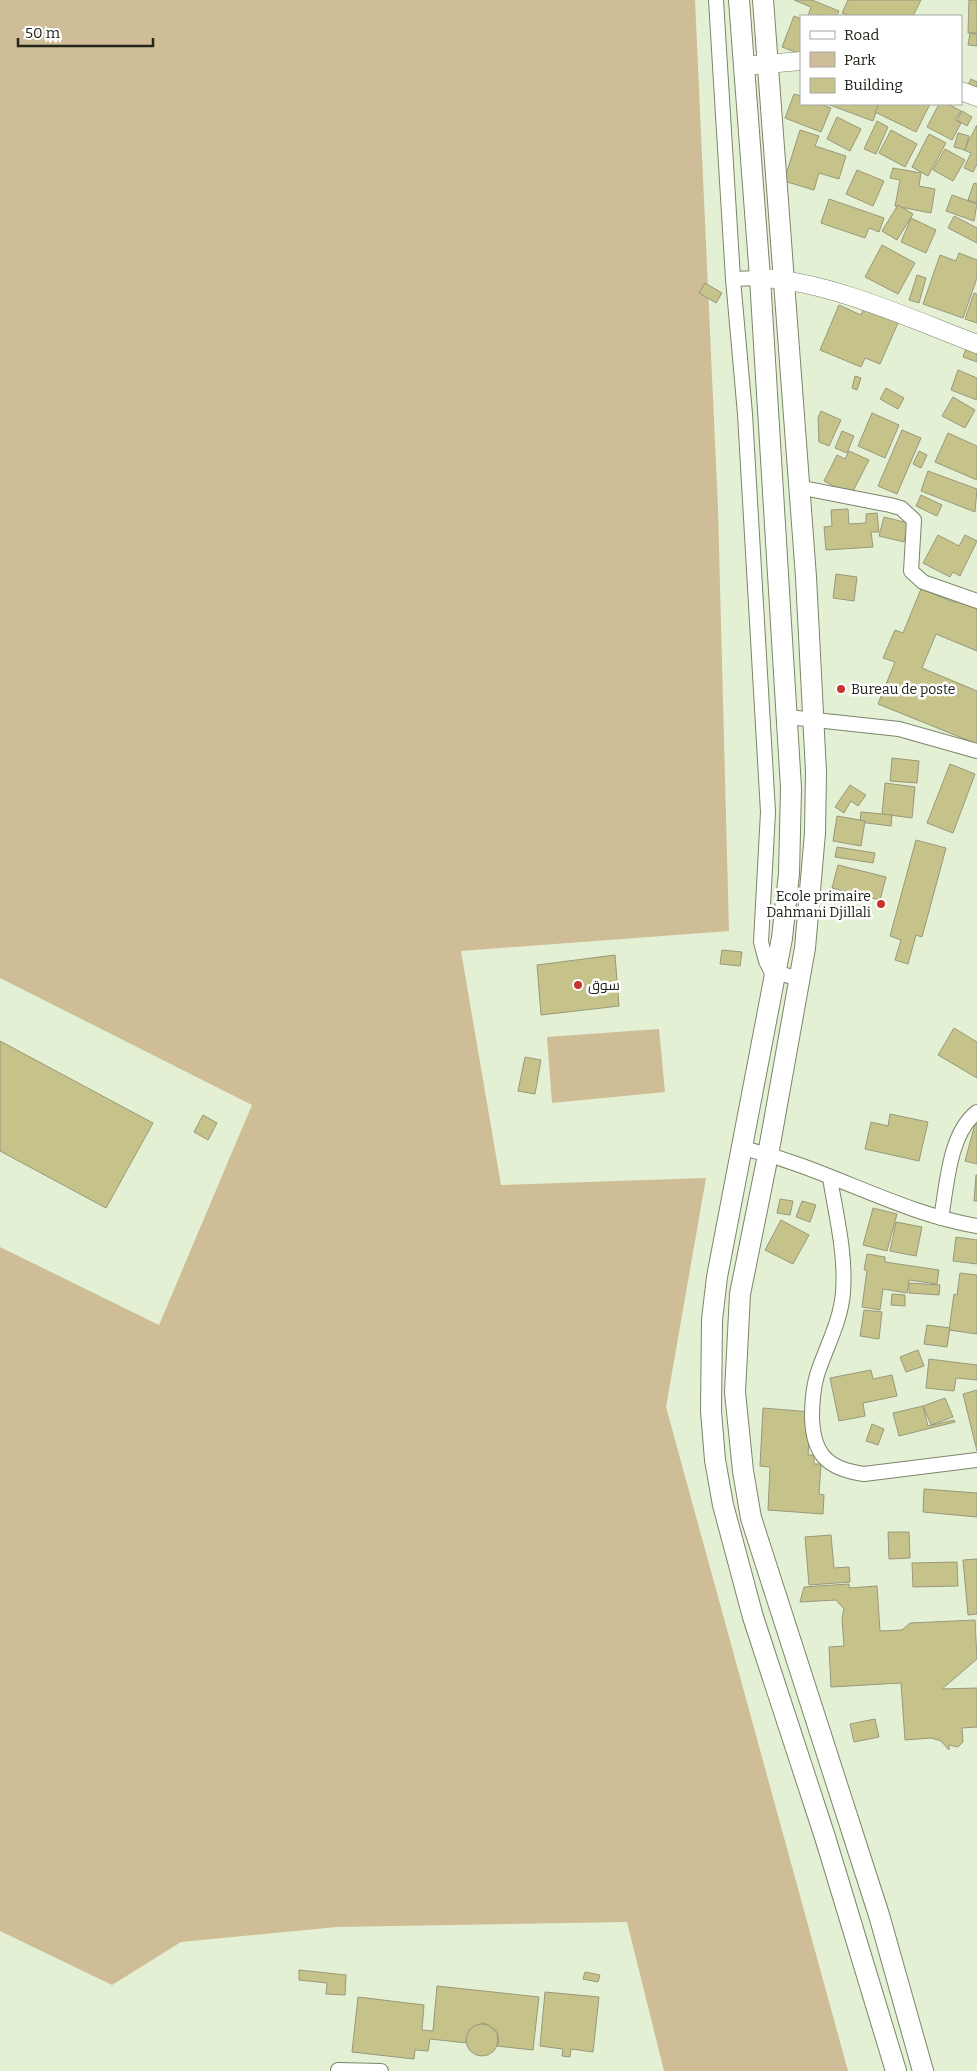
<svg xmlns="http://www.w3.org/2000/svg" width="977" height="2071" font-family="Bitter,Cairo,serif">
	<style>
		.green { fill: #cebd97 }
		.building { fill: #c6c38a; stroke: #99987b }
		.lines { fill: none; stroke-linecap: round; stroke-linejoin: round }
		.minor-casing { stroke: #7b856b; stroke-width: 16 }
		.tertiary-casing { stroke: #7b856b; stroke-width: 19 }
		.secondary-casing { stroke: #7b856b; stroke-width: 22 }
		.minor { stroke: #fff; stroke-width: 14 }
		.tertiary { stroke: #fff; stroke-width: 18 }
		.secondary { stroke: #fff; stroke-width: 20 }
		.poi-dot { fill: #c3352e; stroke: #fff; stroke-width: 2 }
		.labels { text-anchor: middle; stroke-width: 5; stroke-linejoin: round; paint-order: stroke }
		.poi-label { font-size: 14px; fill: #21251a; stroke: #fff; text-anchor: start }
	</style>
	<rect width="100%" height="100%" fill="#e4f0d3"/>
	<g class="green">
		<path d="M0 0H695L718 509 729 931 461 951 501 1185 706 1178 666 1407 848 2071H664L627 1922 337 1927 181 1942 112 1985 0 1931V1247L159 1325 252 1105 0 978Z"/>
		<path d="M659 1029 665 1092 552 1103 547 1037Z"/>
	</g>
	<g class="building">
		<path d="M794 0H812L839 11 837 16H808L811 7Z"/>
		<path d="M848 0H921L913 16H850L842 13Z"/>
		<path d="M969 0H977V33H968Z"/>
		<path d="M794 16 801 19V54L782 47Z"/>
		<path d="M970 33 977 34V46L968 45Z"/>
		<path d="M971 79 977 82V90L968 85Z"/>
		<path d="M794 94 801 96V104H820L831 108 821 132 785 118Z"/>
		<path d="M827 104H879L873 121Z"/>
		<path d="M879 104H930L916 132 875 112Z"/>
		<path d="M939 104H948L961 111 955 120 961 123 952 140 927 127Z"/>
		<path d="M962 111 972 117 967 126 957 120Z"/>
		<path d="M837 117 861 129 850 151 827 139Z"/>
		<path d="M877 121 888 127 876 154 864 149Z"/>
		<path d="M977 125V164L973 172 964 168 971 153 964 150Z"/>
		<path d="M800 130 819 136 815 146 846 156 839 179 819 173 814 190 784 181Z"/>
		<path d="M891 130 917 144 905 167 879 153Z"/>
		<path d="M958 133 969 136 965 150 954 147Z"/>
		<path d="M929 134 946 143 928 176 912 167Z"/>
		<path d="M945 149 965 160 953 181 933 170Z"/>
		<path d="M893 168 921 173 919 186 935 189 931 213 895 206 900 180 890 178Z"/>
		<path d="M857 170 884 181 873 206 846 194Z"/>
		<path d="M974 183 977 184V203L968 200Z"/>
		<path d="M952 195 977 204 974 221 946 211Z"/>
		<path d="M829 199 884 218 879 232 869 228 865 238 821 223Z"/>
		<path d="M898 205 913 214 897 240 882 231Z"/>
		<path d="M954 216 977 228V243L948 228Z"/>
		<path d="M911 218 936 230 926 253 901 242Z"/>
		<path d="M882 245 915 263 898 294 865 277Z"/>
		<path d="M959 253 977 260V278L963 318 923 304 940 255 956 261Z"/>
		<path d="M917 275 926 278 919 303 909 300Z"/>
		<path d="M705 283 722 293 716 303 699 293Z"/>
		<path d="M974 293 977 294V323L965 319Z"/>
		<path d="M839 305 861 315 864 308 898 323 880 364 865 358 861 367 820 350Z"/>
		<path d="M967 346 977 350V362L963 357Z"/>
		<path d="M958 370 977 378V400L951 390Z"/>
		<path d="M855 376 861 378 857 390 852 388Z"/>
		<path d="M886 388 904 398 898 409 880 399Z"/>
		<path d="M953 397 975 410 965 428 942 416Z"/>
		<path d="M821 411 841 420 829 446 819 442 818 418Z"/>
		<path d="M872 413 899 425 885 458 858 446Z"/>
		<path d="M902 430 921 438 897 494 878 486Z"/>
		<path d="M842 431 854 436 847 453 835 448Z"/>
		<path d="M948 433 977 446V480L935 462Z"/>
		<path d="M849 451 869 460 851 495 824 481 837 455 845 459Z"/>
		<path d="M919 451 927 455 921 468 913 464Z"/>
		<path d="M928 471 977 489 975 512 921 491Z"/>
		<path d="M921 495 942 505 937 516 916 506Z"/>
		<path d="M848 509 849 524 866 523V514L877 513 879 532H871L873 547 826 550 824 527 832 526 831 510Z"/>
		<path d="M884 517 908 523 904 542 879 536Z"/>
		<path d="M938 535 959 546 965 535 977 541 960 576 953 572 950 577 923 563Z"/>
		<path d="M836 574 857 577 854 601 833 598Z"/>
		<path d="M921 589 956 603 959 595 977 603V651L936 634 922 668 977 691V744L878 704 895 662 883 658 895 630 903 633Z"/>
		<path d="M892 758 919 761 917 783 890 781Z"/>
		<path d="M950 764 975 774 953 833 927 823Z"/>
		<path d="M885 783 915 787 912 818 882 814Z"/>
		<path d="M850 785 866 795 858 806 851 801 844 813 835 807Z"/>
		<path d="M861 812 892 815 891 826 860 822Z"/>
		<path d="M837 816 865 821 861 846 833 841Z"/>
		<path d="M916 840 946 848 922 937 916 935 908 964 895 960 901 940 890 936Z"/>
		<path d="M837 847 875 853 873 863 835 857Z"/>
		<path d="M838 865 886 877 880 900 832 888Z"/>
		<path d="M722 950 742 952 740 966 720 964Z"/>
		<path d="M615 955 619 1006 541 1015 537 965Z"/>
		<path d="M954 1028 977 1042V1078L938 1055Z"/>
		<path d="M0 1041 153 1123 106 1208 0 1151Z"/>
		<path d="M525 1057 541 1060 535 1094 518 1091Z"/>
		<path d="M890 1114 928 1122 919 1161 865 1149 871 1122 888 1126Z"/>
		<path d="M203 1115 217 1123 208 1140 194 1132Z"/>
		<path d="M975 1124H977V1164L965 1161Z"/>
		<path d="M976 1175H977V1201H974Z"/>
		<path d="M780 1199 793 1201 790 1215 777 1213Z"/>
		<path d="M802 1201 816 1205 810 1222 796 1217Z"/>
		<path d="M873 1208 897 1214 887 1251 863 1245Z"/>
		<path d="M781 1220 809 1235 793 1264 765 1250Z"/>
		<path d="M896 1222 922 1227 916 1256 890 1251Z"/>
		<path d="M956 1237 977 1240V1264L953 1261Z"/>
		<path d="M867 1254 885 1257V1262L939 1270 937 1284 909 1280 907 1293 883 1289 880 1310 862 1307 867 1270H864Z"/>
		<path d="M960 1273 977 1275V1334L949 1330 954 1294 957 1295Z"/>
		<path d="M909 1283 940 1285 939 1295 909 1293Z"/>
		<path d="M892 1294 905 1295V1306L891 1305Z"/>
		<path d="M864 1310 882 1312 879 1339 860 1336Z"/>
		<path d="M927 1325 950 1328 947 1347 924 1344Z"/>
		<path d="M918 1350 924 1366 906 1372 900 1357Z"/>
		<path d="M929 1359 977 1365V1380L956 1378 954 1391 926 1388Z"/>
		<path d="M871 1370 873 1379 892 1375 897 1396 863 1403 865 1416 839 1421 830 1378Z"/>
		<path d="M977 1390V1451L963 1394Z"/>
		<path d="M945 1398 953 1417 931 1425 923 1406Z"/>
		<path d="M923 1406 928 1426 954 1420 955 1422 899 1436 893 1413Z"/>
		<path d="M763 1408 811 1412 808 1455H814V1464H821L819 1494 824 1495 823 1514 768 1510 770 1467 760 1466Z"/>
		<path d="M872 1424 884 1429 878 1445 866 1441Z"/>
		<path d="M924 1489 977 1493V1517L923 1512Z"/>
		<path d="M888 1532H909L910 1558 889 1559Z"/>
		<path d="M831 1535 834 1568 849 1567 850 1582 809 1585 805 1537Z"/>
		<path d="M977 1559V1614L968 1615 963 1560Z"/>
		<path d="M957 1562 958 1586 913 1587 912 1563Z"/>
		<path d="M849 1584V1588L877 1586 880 1631 902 1630 910 1623 975 1620 977 1659 942 1689 977 1688V1727L962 1728 963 1742 958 1747 949 1745V1750L941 1741 931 1738 905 1740 901 1683 831 1687 829 1647 844 1646 842 1618 844 1609 836 1600 800 1602 804 1587Z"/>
		<path d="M875 1719 879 1737 854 1742 850 1724Z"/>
		<path d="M299 1970 346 1975 345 1995 326 1994 327 1983 299 1980Z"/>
		<path d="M585 1972 600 1975 598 1982 583 1979Z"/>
		<path d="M437 1986 539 1997 533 2050 497 2046 499 2041 497 2031 488 2025 483 2023 469 2030 466 2040 467 2043 430 2039 428 2051 415 2050 414 2059 352 2052 358 1997 424 2005 422 2030 433 2031Z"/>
		<path d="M545 1992 599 1997 593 2052 571 2049 570 2057 562 2056 563 2049 540 2046Z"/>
		<circle cx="482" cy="2040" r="16"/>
	</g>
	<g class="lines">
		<defs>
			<g id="minor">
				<path d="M716 0 733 279 745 414 768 812 761 942 766 961 771 971 800 979"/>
				<path d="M733 279 760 278"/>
				<path d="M798 487 890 505 901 508 914 520 911 571 923 582 977 601"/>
				<path d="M788 717 899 729 977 751"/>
				<path d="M741 1148C822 1165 895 1212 977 1226"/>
				<path d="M830 1178C836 1215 846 1254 843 1292 841 1321 826 1347 817 1375 813 1389 812 1403 812 1417 813 1454 827 1469 864 1474L977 1460"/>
				<path d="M941 1218C947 1186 949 1133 977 1112"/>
				<path d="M338 2070 381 2071"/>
			</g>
			<g id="tertiary">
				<path d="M743 66 801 61"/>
				<path d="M961 91 977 97"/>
				<path d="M760 278C829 281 911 319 977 344"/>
			</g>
			<g id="secondary">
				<path d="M739 0 760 278 791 788 789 874 782 938 717 1277 712 1320 711 1411 715 1460 723 1505 753 1617 825 1837 896 2071"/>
				<path d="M763 0 806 577 816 772 815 833 805 948 768 1155 740 1294 735 1392 743 1471 751 1518 879 1915 923 2071"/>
			</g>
		</defs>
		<use href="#minor" class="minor-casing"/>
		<use href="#tertiary" class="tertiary-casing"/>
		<use href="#secondary" class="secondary-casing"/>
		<use href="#minor" class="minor"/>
		<use href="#tertiary" class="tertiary"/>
		<use href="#secondary" class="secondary"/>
	</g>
	<g class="poi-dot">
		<circle cx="841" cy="689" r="5"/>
		<circle cx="881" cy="904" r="5"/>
		<circle cx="578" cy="985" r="5"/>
	</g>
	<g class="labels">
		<g class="poi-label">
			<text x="851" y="694">Bureau de poste</text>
			<text x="871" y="901" text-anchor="end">Ecole primaire<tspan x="871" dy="16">Dahmani Djillali</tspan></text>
			<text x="588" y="990">سوق</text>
		</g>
	</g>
	<rect x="800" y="15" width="162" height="90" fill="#ffffff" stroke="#a6a8a3"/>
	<rect x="810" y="31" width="25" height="8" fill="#ffffff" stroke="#a6a8a3"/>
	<text x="844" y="40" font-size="15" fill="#21251a">Road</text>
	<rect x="810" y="52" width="25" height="15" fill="#cebd97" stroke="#a6a8a3"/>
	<text x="844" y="65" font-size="15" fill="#21251a">Park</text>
	<rect x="810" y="78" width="25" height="15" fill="#c6c38a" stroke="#a6a8a3"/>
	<text x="844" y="90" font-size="15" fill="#21251a">Building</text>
	<path d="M18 38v8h135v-8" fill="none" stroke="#21251a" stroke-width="2.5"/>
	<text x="25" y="38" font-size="15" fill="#21251a" stroke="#ffffff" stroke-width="4" paint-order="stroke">50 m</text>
</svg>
